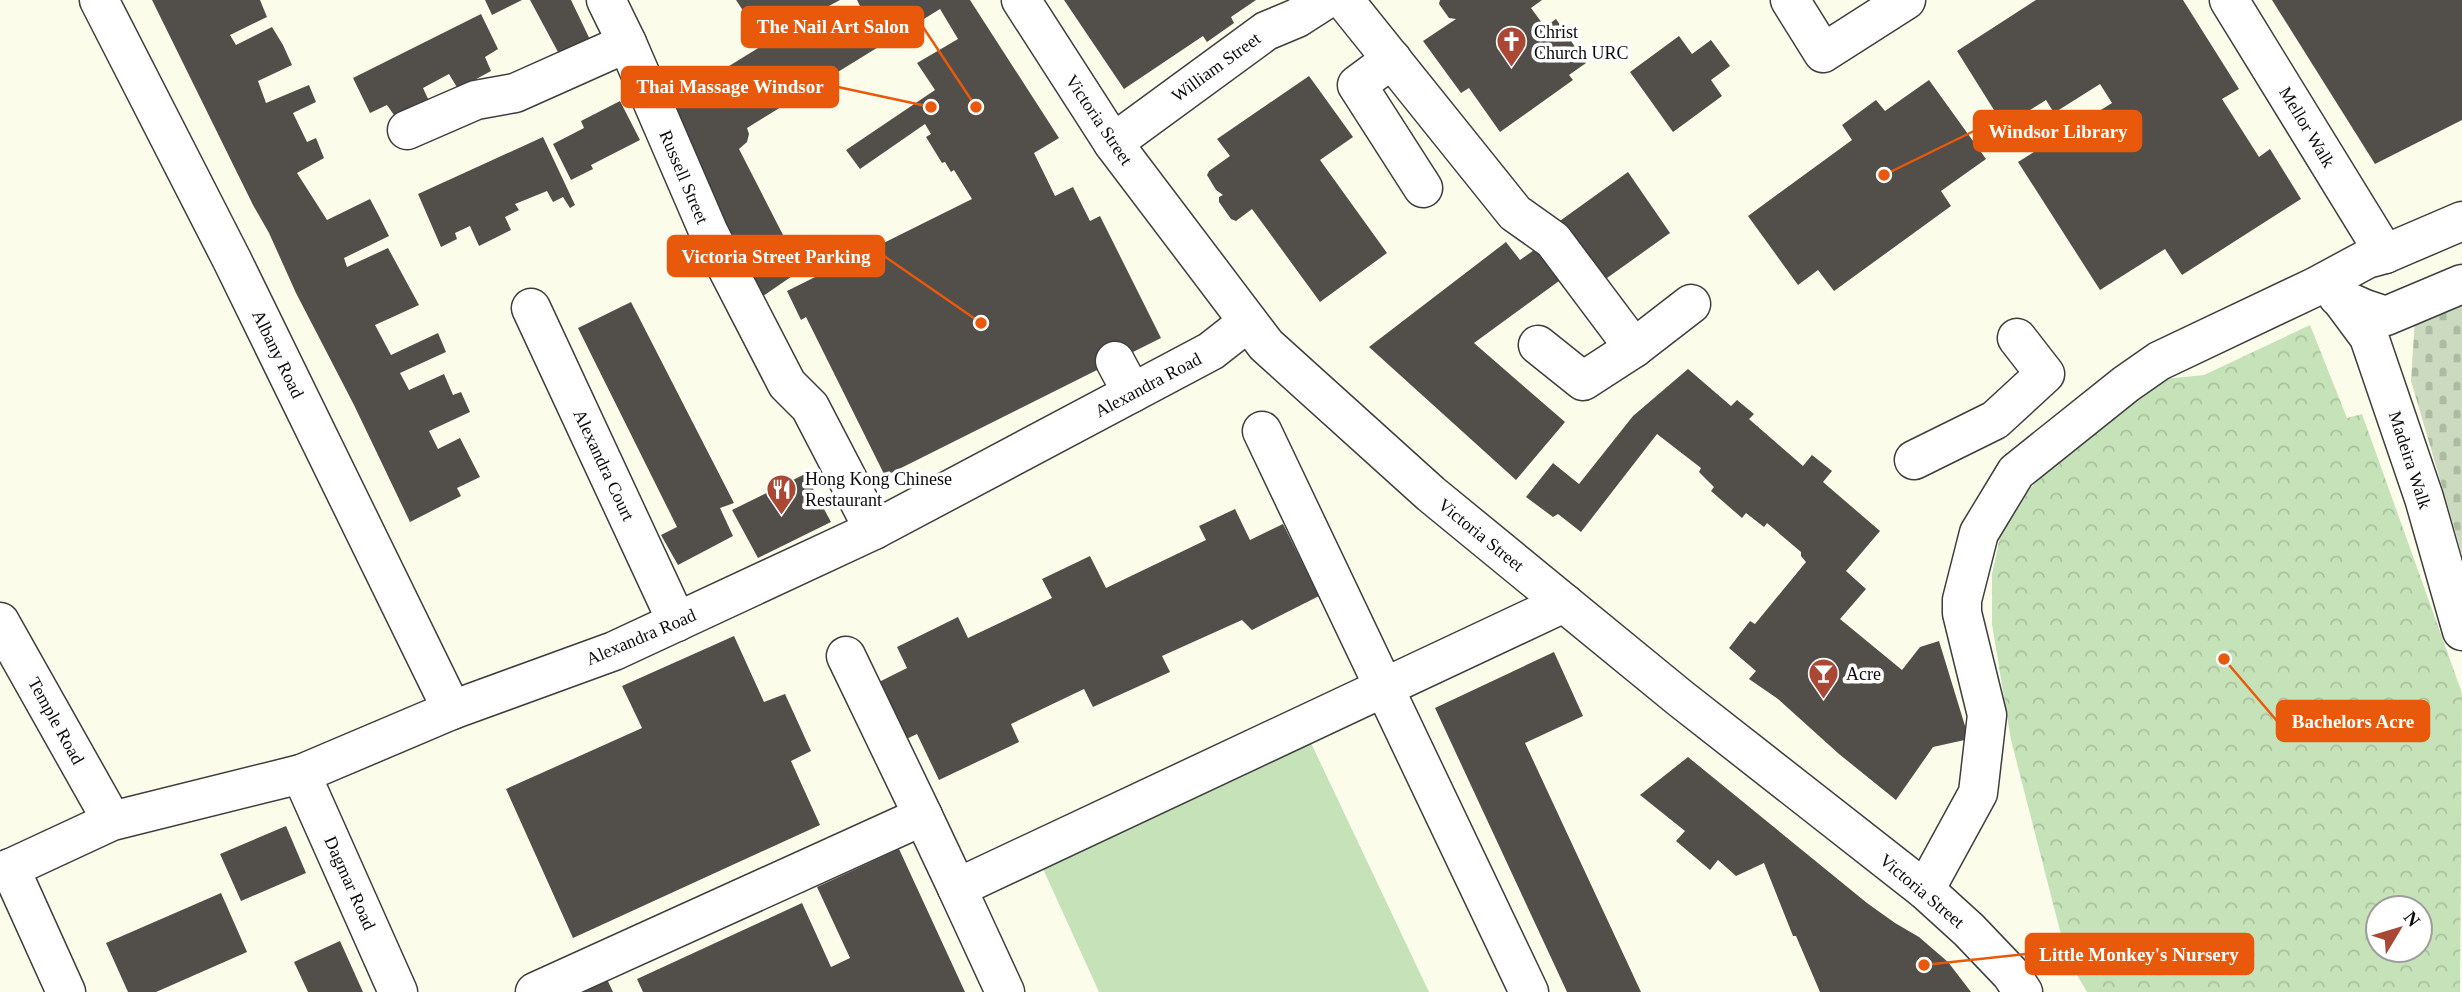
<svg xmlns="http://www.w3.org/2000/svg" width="2462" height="992" font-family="Georgia,serif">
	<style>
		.grass { fill: #c6e2b9 }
		.cemetery { fill: url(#cemetery-stones) }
		.park { fill: url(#park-crowns); fill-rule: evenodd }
		.building { fill: #524e49 }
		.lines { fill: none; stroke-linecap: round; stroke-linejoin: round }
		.minor-casing { stroke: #3e3e3e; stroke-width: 41 }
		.minor { stroke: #fff; stroke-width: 38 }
		.labels { text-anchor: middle; stroke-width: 7; stroke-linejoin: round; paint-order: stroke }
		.poi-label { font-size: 18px; fill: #0b0b0b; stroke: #fff; text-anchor: start }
		.street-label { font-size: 18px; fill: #0b0b0b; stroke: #fff }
		.leader { fill: none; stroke: #e8590c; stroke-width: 2.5 }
		.callout-dot { fill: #e8590c; stroke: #fff; stroke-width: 2.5 }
		.callout { fill: #e8590c; stroke: #e8590c; stroke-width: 2.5 }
		.callout-label { font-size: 19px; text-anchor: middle; font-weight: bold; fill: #fff }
	</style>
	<defs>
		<pattern id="cemetery-stones" width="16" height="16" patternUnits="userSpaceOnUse" patternTransform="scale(1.75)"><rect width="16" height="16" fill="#ccdbbf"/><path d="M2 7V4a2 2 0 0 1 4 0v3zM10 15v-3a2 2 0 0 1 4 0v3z" fill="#aebba3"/></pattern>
		<pattern id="park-crowns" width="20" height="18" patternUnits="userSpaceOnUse" patternTransform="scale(1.75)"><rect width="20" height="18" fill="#c6e2b9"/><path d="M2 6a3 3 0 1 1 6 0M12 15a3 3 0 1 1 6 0" fill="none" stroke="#a9c19e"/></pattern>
	</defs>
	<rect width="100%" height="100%" fill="#fcfceb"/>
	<path class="grass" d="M1311 743 1429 992H1099L1039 860Z"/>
	<path class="cemetery" d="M2462 303V554L2411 381 2415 318Z"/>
	<path class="park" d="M2310 325 2347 418 2362 414 2462 693 2460 992H2087L2067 958 2011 740 1992 624V574L2001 533 2031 488 2056 460 2164 379 2204 375ZM2378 908H2420V950H2378Z"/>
	<g class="building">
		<path d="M152 0H260L267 17 230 35 236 45 272 27 283 45 292 65 258 81 266 103 309 85 316 102 293 113 307 142 316 138 324 158 297 173 327 220 370 199 379 216 389 236 344 258 347 267 388 248 419 305 375 325 391 355 438 333 446 352 400 373 409 390 444 374 453 395 461 392 470 412 429 431 438 449 460 438 480 477 457 488 461 496 410 522 354 405 296 293 269 233 253 205Z"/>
		<path d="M485 0H522L492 15Z"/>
		<path d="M530 0H571L595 50 565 65Z"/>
		<path d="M736 0H840L827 7 841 32 866 18 857 0H970L1059 138 1034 153 1055 196 1073 187 1090 221 1100 216 1161 338 885 476 806 317 801 320 787 291 972 199 954 170 951 172 945 162 942 163 926 137 931 134 925 124 860 169 846 150 935 90 917 63 958 39 940 9 747 128 749 134 747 142 739 149 801 270 760 298 664 106 765 44Z"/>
		<path d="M1064 0H1256L1231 17 1234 23 1207 42 1203 36 1124 89Z"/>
		<path d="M1440 0H1542L1531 8 1545 27 1556 19 1586 63 1569 75 1573 80 1500 132 1469 88 1461 93 1423 41 1456 19 1449 18 1439 4Z"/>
		<path d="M2036 0H2183L2239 89 2222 99 2259 157 2270 149 2301 199 2182 275 2165 249 2100 290 2018 162 2112 103 2100 84 2054 113 2046 100 2004 126 1957 51Z"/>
		<path d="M2272 0H2462V120L2375 164Z"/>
		<path d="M481 14 498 49 485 57 491 71 458 89 449 74 423 88 429 101 396 118 387 105 370 113 353 78Z"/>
		<path d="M1679 36 1692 54 1711 40 1730 66 1711 80 1722 96 1673 132 1630 72Z"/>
		<path d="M1309 76 1353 137 1320 160 1387 253 1320 302 1252 209 1236 221 1231 219 1219 202V197L1223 195 1216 190 1207 175 1209 171 1230 156 1217 139Z"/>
		<path d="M1929 80 1986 159 1941 191 1951 206 1834 291 1818 270 1798 285 1748 216 1852 140 1842 125 1876 100 1885 111Z"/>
		<path d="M620 101 640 140 591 165 593 169 571 180 553 144 584 128 581 121Z"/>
		<path d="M543 137 575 205 570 208 563 197 553 202 547 191 515 204 519 210 505 217 511 230 479 246 470 226 455 233 457 239 441 247 418 194Z"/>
		<path d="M1628 172 1670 233 1600 283 1557 223Z"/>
		<path d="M1506 242 1520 260 1537 248 1559 281 1474 343 1565 422 1516 480 1369 347Z"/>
		<path d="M631 302 734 503 720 508 733 536 678 565 661 535 677 527 578 328Z"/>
		<path d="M1688 369 1731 406 1737 400 1754 414 1749 419 1803 466 1812 455 1832 471 1823 482 1880 531 1846 571 1866 589 1840 619 1902 670 1920 647 1939 641 1969 739 1933 747 1896 800 1839 754 1778 699 1749 679 1756 671 1729 648 1750 621 1755 624 1806 562 1801 556V552L1767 523 1764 527 1746 513 1742 518 1727 505 1711 491 1714 487 1699 472 1701 468 1657 434 1581 532 1558 514 1553 517 1526 497 1553 463 1579 484 1633 416Z"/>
		<path d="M805 474 831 522 758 558 732 510Z"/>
		<path d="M1235 509 1250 540 1283 524 1319 596 1252 630 1242 620 1162 656 1170 672 1093 707 1084 689 1011 724 1019 742 939 780 917 734 900 742 873 685 907 668 897 647 958 617 968 638 1052 598 1042 579 1090 556 1106 588 1206 540 1199 526Z"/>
		<path d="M734 636 764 702 785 694 811 751 791 761 820 825 573 938 506 789 642 728 622 686Z"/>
		<path d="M1554 652 1583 716 1525 743 1641 992H1567L1435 708Z"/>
		<path d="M1688 757 1867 903 1895 923 1919 937 1948 962 1971 992H1820L1796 936H1793L1764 863 1736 876 1718 860 1710 870 1676 841 1685 831 1640 795Z"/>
		<path d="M286 826 306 873 241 901 220 854Z"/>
		<path d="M899 849 965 992H643L637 979 802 903 831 967 850 958 817 887Z"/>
		<path d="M221 893 247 952 156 992H128L106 943Z"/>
		<path d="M340 941 363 992H308L294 962Z"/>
		<path d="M605 975 613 992H568Z"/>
	</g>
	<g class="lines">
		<defs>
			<g id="minor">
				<path d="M99 0 232 260 452 710"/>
				<path d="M606 0 627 43 709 233 787 384 810 407 874 530"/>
				<path d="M1021 0 1113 143 1266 345 1431 494 1680 698 1925 890 1969 930 2011 974 2023 992"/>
				<path d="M1344 0 1515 213 1553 240 1634 348"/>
				<path d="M1790 0 1823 53 1906 0"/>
				<path d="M2229 0 2385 254"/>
				<path d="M1392 59 1357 85 1423 188"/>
				<path d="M407 130 476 100 515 93 627 43"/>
				<path d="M1113 143 1266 31 1297 18 1325 0"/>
				<path d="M2338 297 2365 309 2386 316 2462 284"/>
				<path d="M2340 298 2369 337 2424 498 2462 631"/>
				<path d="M531 308 677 622"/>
				<path d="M1538 345 1583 381 1634 348 1691 304"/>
				<path d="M1115 361 1132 393"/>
				<path d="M1262 431 1529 992"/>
				<path d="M1914 460 1995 420 2045 374 2017 338"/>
				<path d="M0 622 112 821"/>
				<path d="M846 656 923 816"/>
				<path d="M301 774 398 992"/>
				<path d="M10 868 66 992"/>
				<path d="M0 873 112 821 301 774 452 710 614 651 874 530 1211 351 1248 322"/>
				<path d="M1925 890 1978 793 1987 715 1962 613V600L1979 533 2016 472 2126 384 2159 361 2315 287 2367 259 2385 254 2462 221"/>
				<path d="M535 992 923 816 957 888"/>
				<path d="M1005 992 957 888 1564 603"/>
			</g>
		</defs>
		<use href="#minor" class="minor-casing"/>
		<use href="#minor" class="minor"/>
	</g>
	<defs>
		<symbol id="church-pin" viewBox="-11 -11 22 30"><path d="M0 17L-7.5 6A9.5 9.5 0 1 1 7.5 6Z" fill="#a84835" stroke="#fff"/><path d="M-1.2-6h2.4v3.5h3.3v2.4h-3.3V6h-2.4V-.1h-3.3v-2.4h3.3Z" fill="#fff"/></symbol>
		<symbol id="restaurant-pin" viewBox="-11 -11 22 30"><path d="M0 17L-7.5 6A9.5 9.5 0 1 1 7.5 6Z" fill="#a84835" stroke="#fff"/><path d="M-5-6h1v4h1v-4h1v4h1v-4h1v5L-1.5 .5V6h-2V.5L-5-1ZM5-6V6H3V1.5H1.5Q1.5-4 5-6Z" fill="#fff"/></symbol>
		<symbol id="bar-pin" viewBox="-11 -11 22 30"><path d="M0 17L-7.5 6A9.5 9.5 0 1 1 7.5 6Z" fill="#a84835" stroke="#fff"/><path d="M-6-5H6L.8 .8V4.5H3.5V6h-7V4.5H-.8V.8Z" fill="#fff"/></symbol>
	</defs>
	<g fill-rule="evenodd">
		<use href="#church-pin" x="1494" y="24" width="35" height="47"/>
		<use href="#restaurant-pin" x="764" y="472" width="35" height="47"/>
		<use href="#bar-pin" x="1806" y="656" width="35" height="47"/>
	</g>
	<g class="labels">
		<g class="poi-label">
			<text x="1534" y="38">Christ<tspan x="1534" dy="21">Church URC</tspan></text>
			<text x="805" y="485">Hong Kong Chinese<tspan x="805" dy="21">Restaurant</tspan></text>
			<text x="1846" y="680">Acre</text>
		</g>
		<g class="street-label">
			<text transform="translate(1216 67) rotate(-36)" y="6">William Street</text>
			<text transform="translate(1099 120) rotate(56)" y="6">Victoria Street</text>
			<text transform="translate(2307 127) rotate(59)" y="6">Mellor Walk</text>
			<text transform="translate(684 177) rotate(67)" y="6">Russell Street</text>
			<text transform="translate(278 354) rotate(64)" y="6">Albany Road</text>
			<text transform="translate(1148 385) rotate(-28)" y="6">Alexandra Road</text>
			<text transform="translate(2410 460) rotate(72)" y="6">Madeira Walk</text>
			<text transform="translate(604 465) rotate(65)" y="6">Alexandra Court</text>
			<text transform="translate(1481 535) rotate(39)" y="6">Victoria Street</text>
			<text transform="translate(641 637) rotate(-23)" y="6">Alexandra Road</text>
			<text transform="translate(56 721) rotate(61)" y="6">Temple Road</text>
			<text transform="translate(350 883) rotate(66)" y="6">Dagmar Road</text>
			<text transform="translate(1922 891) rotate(40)" y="6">Victoria Street</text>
		</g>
	</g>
	<path class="leader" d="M976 107L923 27M931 107L838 87M1884 175L1974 131M981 323L884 256M2224 659L2277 721M1924 965L2026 954"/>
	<g class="callout-dot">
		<circle cx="976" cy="107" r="7"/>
		<circle cx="931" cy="107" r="7"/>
		<circle cx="1884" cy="175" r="7"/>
		<circle cx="981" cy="323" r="7"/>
		<circle cx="2224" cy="659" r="7"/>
		<circle cx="1924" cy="965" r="7"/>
	</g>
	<g class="callout">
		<rect x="742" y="7" width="181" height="40" rx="7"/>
		<rect x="622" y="67" width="216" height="40" rx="7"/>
		<rect x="1974" y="111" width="167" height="40" rx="7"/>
		<rect x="668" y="236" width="216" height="40" rx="7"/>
		<rect x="2277" y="701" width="152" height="40" rx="7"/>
		<rect x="2026" y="934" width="227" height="40" rx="7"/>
	</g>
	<g class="callout-label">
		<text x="833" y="33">The Nail Art Salon</text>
		<text x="730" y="93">Thai Massage Windsor</text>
		<text x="2058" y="138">Windsor Library</text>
		<text x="776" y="263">Victoria Street Parking</text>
		<text x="2353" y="728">Bachelors Acre</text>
		<text x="2139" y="961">Little Monkey's Nursery</text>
	</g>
	<g transform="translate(2399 929) rotate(52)"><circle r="33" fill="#ffffff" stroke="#9d9d9d" stroke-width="2"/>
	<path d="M0-5L12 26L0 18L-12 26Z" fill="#a84835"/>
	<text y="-10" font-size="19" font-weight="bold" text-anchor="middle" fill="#0b0b0b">N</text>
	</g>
</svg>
